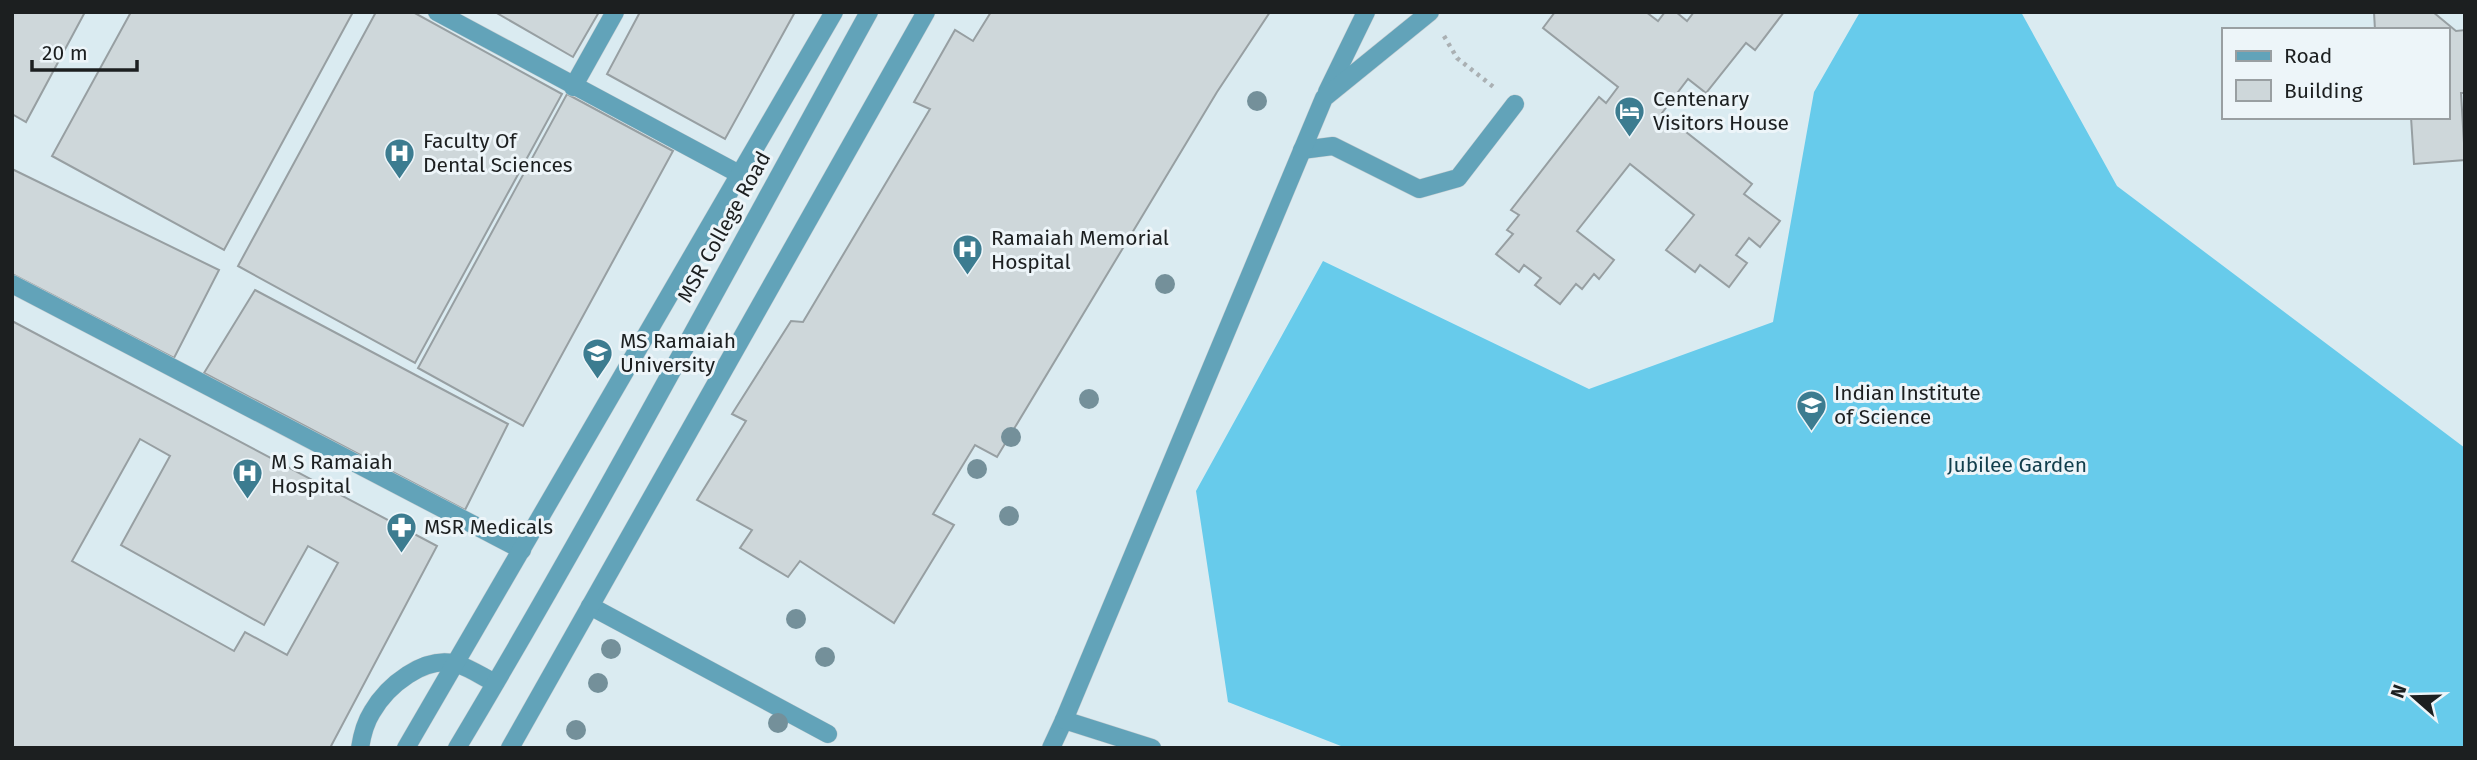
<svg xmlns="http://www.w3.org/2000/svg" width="2477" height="760" font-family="'Fira Sans',sans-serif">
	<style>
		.built { fill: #daebf1; fill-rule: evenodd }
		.forest { fill: #67cbeb }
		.building { fill: #ced7da; stroke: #979fa2; stroke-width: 2; fill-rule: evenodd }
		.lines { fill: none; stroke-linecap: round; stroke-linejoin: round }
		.minor-casing { stroke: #c7ced2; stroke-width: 19 }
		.path { stroke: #aab0b3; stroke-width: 4.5; stroke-dasharray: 3.5 5; stroke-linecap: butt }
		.minor { stroke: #62a3b9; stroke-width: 18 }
		.tree { fill: #74909a }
		.labels { text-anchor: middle; stroke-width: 6; stroke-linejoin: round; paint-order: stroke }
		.poi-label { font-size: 21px; fill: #1c1f20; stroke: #edf5f9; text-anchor: start }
		.street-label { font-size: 21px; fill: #1c1f20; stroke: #edf5f9 }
		.park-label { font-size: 21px; fill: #113e4c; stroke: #edf5f9 }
	</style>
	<rect width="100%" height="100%" fill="#edf5f9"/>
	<path class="built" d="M12 12H2465V748H12ZM2223 30H2447V117H2223Z"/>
	<path class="forest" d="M1860 12H2021L2117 186 2465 448V748H1346L1228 702 1196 491 1323 261 1589 389 1773 322 1814 92Z"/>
	<g class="building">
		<path d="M12 12H85L26 122 12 114Z"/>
		<path d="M131 12H353L224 250 52 156Z"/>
		<path d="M376 12H413L562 94 415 363 238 266Z"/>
		<path d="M495 12H599L573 57Z"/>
		<path d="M640 12H795L725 139 607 74Z"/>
		<path d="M991 12H1270L1217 92 997 457 975 445 933 514 954 525 894 623 800 561 788 577 740 548 752 530 697 500 746 421 732 414 791 321 803 322 930 109 914 102 955 30 973 41Z"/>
		<path d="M1555 12H1646L1658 21 1665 12H1676L1687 21 1694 12H1784L1755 50 1746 43 1706 93 1688 79 1662 113 1752 184 1744 194 1780 221 1760 247 1749 238 1736 255 1747 263 1729 287 1700 265 1695 272 1666 250 1694 215 1630 164 1577 231 1614 260 1599 279 1594 274 1582 289 1576 284 1560 304 1535 285 1541 278 1524 265 1519 272 1496 254 1513 234 1507 230 1519 215 1511 210 1599 97 1606 103 1618 87 1543 28Z"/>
		<path d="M2374 12H2433L2456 31 2465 30V93H2461L2465 160 2414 164 2411 117H2447V30H2375Z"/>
		<path d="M567 94 673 151 523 426 418 368Z"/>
		<path d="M12 169 219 270 174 358 12 274Z"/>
		<path d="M255 290 508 424 465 510 204 373Z"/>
		<path d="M12 321 437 546 330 748H12ZM140 439 170 456 121 545 264 625 308 546 338 563 287 655 245 632 234 651 72 561Z"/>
	</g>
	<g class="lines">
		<defs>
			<g id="minor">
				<path d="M437 12 741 175"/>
				<path d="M573 87 615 12"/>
				<path d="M1327 92 1366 12"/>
				<path d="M1302 150 1333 146 1419 189 1458 178 1515 104"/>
				<path d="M12 284 522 550"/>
				<path d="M590 606 828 734"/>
				<path d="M360 748C362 735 365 723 372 712 387 686 424 655 457 664 470 668 483 677 495 683"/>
				<path d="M406 748 834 12"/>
				<path d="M457 748C601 507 733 258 869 12"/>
				<path d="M510 748 926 12"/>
				<path d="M1051 748 1064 720"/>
				<path d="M1152 748 1064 720 1324 98 1430 12"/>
			</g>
		</defs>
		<use href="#minor" class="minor-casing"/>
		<path class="path" d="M1444 36 1457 58 1496 89"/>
		<use href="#minor" class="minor"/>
	</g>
	<g class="tree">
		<circle cx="1257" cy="101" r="10"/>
		<circle cx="1165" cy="284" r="10"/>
		<circle cx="1089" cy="399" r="10"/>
		<circle cx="1011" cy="437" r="10"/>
		<circle cx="977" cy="469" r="10"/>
		<circle cx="1009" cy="516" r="10"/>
		<circle cx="796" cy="619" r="10"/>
		<circle cx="611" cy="649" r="10"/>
		<circle cx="825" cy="657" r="10"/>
		<circle cx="598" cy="683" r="10"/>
		<circle cx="778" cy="723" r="10"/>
		<circle cx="576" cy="730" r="10"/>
	</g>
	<defs>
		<symbol id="hotel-pin" viewBox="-11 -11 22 30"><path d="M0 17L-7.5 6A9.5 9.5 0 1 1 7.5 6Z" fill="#3c7c90" stroke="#edf5f9"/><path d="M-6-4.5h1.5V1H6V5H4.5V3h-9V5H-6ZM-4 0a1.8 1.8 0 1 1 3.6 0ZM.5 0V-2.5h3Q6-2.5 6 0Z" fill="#fff"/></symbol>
		<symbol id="hospital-pin" viewBox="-11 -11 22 30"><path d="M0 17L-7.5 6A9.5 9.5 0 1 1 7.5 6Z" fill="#3c7c90" stroke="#edf5f9"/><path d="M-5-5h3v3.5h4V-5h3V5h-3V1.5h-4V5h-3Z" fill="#fff"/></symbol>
		<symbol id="university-pin" viewBox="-11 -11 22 30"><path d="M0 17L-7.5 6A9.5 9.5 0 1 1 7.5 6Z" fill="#3c7c90" stroke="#edf5f9"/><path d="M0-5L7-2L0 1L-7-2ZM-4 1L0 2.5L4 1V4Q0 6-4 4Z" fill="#fff"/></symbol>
		<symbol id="pharmacy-pin" viewBox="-11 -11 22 30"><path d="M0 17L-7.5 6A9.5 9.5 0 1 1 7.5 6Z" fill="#3c7c90" stroke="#edf5f9"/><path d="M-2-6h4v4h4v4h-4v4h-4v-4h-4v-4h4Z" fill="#fff"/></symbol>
	</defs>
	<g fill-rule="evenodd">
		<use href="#hotel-pin" x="1612" y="94" width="35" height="47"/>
		<use href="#hospital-pin" x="382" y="136" width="35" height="47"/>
		<use href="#hospital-pin" x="950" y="232" width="35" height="47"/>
		<use href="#university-pin" x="580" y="336" width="35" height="47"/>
		<use href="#university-pin" x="1794" y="388" width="35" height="47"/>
		<use href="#hospital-pin" x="230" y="456" width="35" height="47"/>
		<use href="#pharmacy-pin" x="384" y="510" width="35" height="47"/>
	</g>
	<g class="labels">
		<g class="poi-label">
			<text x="1653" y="106">Centenary<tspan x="1653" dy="24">Visitors House</tspan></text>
			<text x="423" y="148">Faculty Of<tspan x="423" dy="24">Dental Sciences</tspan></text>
			<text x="991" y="245">Ramaiah Memorial<tspan x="991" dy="24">Hospital</tspan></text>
			<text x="620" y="348">MS Ramaiah<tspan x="620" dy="24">University</tspan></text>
			<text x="1834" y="400">Indian Institute<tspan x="1834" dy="24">of Science</tspan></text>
			<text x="271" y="469">M S Ramaiah<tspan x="271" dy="24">Hospital</tspan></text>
			<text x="424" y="534">MSR Medicals</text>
		</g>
		<g class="street-label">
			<text transform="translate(724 227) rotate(-61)" y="7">MSR College Road</text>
		</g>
		<g class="park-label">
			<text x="2017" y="472">Jubilee Garden</text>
		</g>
	</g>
	<rect width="2477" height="760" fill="none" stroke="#1c1f20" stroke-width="28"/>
	<rect x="2222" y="28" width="228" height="91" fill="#edf5f9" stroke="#999fa2" stroke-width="2"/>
	<rect x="2236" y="51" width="35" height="10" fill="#62a3b9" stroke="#999fa2" stroke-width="2"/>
	<text x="2284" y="63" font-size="21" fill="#1c1f20">Road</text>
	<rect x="2236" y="80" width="35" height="21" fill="#ced7da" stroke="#999fa2" stroke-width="2"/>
	<text x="2284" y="98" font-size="21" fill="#1c1f20">Building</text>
	<g transform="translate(2414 697) rotate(290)" stroke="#edf5f9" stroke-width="5" paint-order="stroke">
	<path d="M0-5L12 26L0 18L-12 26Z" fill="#1c1f20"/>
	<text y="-10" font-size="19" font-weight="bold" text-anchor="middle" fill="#1c1f20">N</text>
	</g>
	<path d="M32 60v10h105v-10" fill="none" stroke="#1c1f20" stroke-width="3.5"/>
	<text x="42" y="60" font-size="21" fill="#1c1f20" stroke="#edf5f9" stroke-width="5" paint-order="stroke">20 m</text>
</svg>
